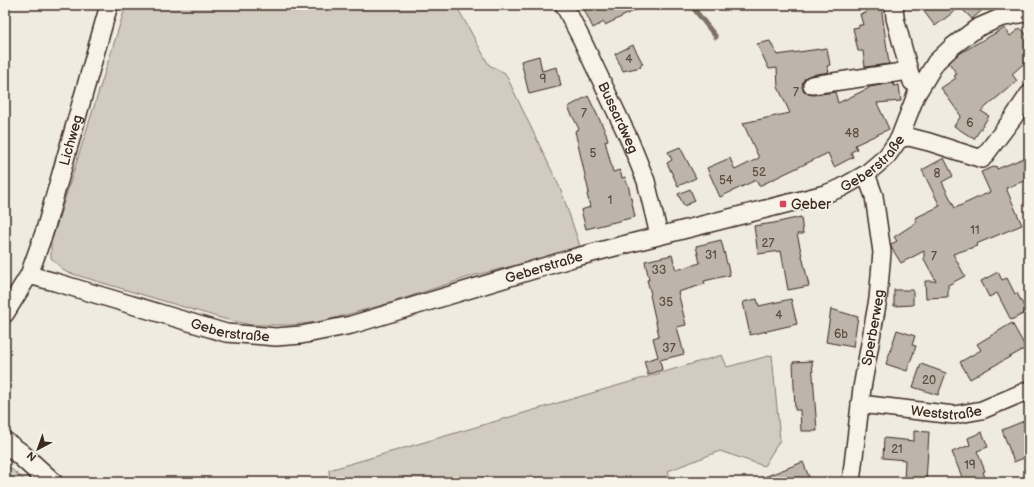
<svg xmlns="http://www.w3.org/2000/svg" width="1034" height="487" font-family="'Balsamiq Sans',sans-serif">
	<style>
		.green { fill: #d1cbc0; stroke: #867a6f }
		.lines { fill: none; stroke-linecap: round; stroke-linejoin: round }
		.stream { stroke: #7e7266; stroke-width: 5 }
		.building { fill: #bdb5aa; stroke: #3b2a1e }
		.minor-casing { stroke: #3b2a1e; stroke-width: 20 }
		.tertiary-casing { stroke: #3b2a1e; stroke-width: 24 }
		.minor { stroke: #f7f3e8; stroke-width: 17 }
		.tertiary { stroke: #f7f3e8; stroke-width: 21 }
		.poi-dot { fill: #d1495b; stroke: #f7f3e8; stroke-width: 1.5 }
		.labels { text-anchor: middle; stroke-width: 3.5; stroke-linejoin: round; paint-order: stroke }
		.number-label { font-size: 12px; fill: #5c4d41 }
		.street-label { font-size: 14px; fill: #3b2a1e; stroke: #f7f3e8 }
		.poi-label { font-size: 14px; fill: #3b2a1e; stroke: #f7f3e8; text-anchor: start }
	</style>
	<rect width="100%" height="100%" fill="#efebe0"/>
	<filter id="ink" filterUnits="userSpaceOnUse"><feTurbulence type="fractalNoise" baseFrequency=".025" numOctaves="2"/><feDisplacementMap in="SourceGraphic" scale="8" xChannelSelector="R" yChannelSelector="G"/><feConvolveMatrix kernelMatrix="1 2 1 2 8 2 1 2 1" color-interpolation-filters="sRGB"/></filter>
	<g filter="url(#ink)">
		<g class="green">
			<path d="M126 5H456L489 65 505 73 561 190 581 249 472 276 390 303 320 322 291 325H251L224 319 66 272 51 258V243Z"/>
			<path d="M722 355 727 367 772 355 780 440 764 466 720 451 668 471 672 482H330L329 470Z"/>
			<path d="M5 464 27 482H5Z"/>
		</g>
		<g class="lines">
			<path class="stream" d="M691 5 716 37"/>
		</g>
		<g class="building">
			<path d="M582 5H646L605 25 604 22 593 28Z"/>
			<path d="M865 5H881L889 64 865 67 863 51H858L853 28 859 27V25H863L860 14 866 13Z"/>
			<path d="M919 5H988L972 19 960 7 935 26Z"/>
			<path d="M1005 28 1010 36 1020 28 1029 37V59L1012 74 1017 81 981 111 989 116 974 139 954 126 961 116 941 88 956 78 954 76 957 74 949 63 956 56 979 42Z"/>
			<path d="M770 41 777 55 827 48 830 65 827 66 829 72 811 75 806 77 803 82 802 87 804 91 808 94 813 95 835 92 838 103 869 88V87L893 83 894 86 899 85 901 101 877 103 889 129 855 145 857 149 851 152 853 157 834 167 828 153 759 186 756 180 720 197 707 168 730 158 735 170 759 158 743 123 790 113 778 87 777 68 769 69 757 44Z"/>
			<path d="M633 45 643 64 640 65 641 67 623 71 615 54Z"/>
			<path d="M539 56 542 71 557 67 561 86 529 94 521 61Z"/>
			<path d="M588 96 606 133 608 140 605 141 613 172 620 170 622 178 625 177 627 184H628L635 217 586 229 581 210 590 207 587 194 589 193 575 131 579 129 568 107Z"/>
			<path d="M680 147 696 178 678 186 667 163 672 160 668 152Z"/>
			<path d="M1029 156V179L1006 188 1022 225 976 244 977 246 953 254 965 276 948 285V297L926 298 925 281H936L924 259V251L901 263 891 247V244L897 241 894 237 917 222 915 218 940 206 922 170 944 158 953 176 942 182 955 208 990 192 981 172 996 166 997 169Z"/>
			<path d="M690 189 695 201 684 206 678 194Z"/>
			<path d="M801 217 803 234H797L809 286 788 290 781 251 758 254 754 226 774 223Z"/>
			<path d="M721 240 730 275 704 281 705 284 678 292 686 325 677 327 684 354 660 360 662 370 648 375 644 361 658 357 653 338 659 336 650 295 651 294 647 280H649L645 261 672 255 676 270 700 263 696 246Z"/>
			<path d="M998 272 1002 280 1007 278 1015 294 1017 293 1027 312 1011 320 997 293 989 297 981 281Z"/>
			<path d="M894 290H913V305L894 306Z"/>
			<path d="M757 299 759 306 791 299 797 324 750 335 743 302Z"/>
			<path d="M831 309 858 317 853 347 826 342Z"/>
			<path d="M1012 323 1026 348 970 379 960 362 981 350 977 344Z"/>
			<path d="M897 330 915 336 912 345 916 346 907 371 886 364Z"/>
			<path d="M812 361 817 431H801L800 410H795L793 362Z"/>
			<path d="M921 364 946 373 938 395 913 387Z"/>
			<path d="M1029 419V456L1014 462 1002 430Z"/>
			<path d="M914 431 929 432 926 482H904L905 460 883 458 884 438 914 441Z"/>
			<path d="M982 432 988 447 977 451 985 471 983 472 987 482H964L952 452 970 445 968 438Z"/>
			<path d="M803 462 811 482H754V481Z"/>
		</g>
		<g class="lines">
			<defs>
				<g id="minor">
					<path id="s1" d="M564 5 582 40 629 139 646 181 659 235"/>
					<path d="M894 5 895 18 912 82"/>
					<path d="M812 85 909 71"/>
					<path d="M899 139 909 137 929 142 982 159 1013 118 1029 94"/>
					<path id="s2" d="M29 275 55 282 226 333 276 337 301 335 351 325 573 258 619 246 825 194 841 188 866 174 887 156 899 139 916 95 936 62 953 46 977 28 1000 18 1029 12"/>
					<path id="s3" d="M5 314 29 275 45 230 109 5"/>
					<path id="s4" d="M860 404 954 415 982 410 1029 390"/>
					<path id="s5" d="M851 482 862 388 878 299 882 252 874 196 866 174"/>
				</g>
				<path id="tertiary" d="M5 443 19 453 51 482"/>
			</defs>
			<use href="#minor" class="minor-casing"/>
			<use href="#tertiary" class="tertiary-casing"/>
			<use href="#minor" class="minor"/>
			<use href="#tertiary" class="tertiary"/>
		</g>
	</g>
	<rect class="poi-dot" x="779" y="200" width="8" height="8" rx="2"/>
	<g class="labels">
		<g class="number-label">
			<text x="629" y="63">4</text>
			<text x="543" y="83">9</text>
			<text x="796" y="96">7</text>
			<text x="584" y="117">7</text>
			<text x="970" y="127">6</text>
			<text x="852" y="137">48</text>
			<text x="593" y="157">5</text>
			<text x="759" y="176">52</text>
			<text x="937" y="177">8</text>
			<text x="726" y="184">54</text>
			<text x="610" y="204">1</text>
			<text x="975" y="234">11</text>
			<text x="768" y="247">27</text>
			<text x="711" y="259">31</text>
			<text x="934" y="260">7</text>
			<text x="659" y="274">33</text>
			<text x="666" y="306">35</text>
			<text x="779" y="319">4</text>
			<text x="841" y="338">6b</text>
			<text x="669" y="352">37</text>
			<text x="929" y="384">20</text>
			<text x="897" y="453">21</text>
			<text x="970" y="469">19</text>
		</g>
		<g class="street-label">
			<text dy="5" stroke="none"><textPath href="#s1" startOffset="125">Bussardweg</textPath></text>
			<text dy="5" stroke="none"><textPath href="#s3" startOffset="187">Lichweg</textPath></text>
			<text dy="5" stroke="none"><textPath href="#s2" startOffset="881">Geberstraße</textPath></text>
			<text dy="5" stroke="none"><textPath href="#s2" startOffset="533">Geberstraße</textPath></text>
			<text dy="5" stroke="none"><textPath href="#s5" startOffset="156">Sperberweg</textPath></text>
			<text dy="5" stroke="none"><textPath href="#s2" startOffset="209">Geberstraße</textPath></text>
			<text dy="5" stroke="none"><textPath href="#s4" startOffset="87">Weststraße</textPath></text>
		</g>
		<g class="poi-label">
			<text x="791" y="209">Geber</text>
		</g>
	</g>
	<rect width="1034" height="487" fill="none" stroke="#f7f3e8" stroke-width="20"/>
	<rect x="10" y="10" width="1014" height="467" fill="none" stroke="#3b2a1e" stroke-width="1.5" filter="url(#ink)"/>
	<g transform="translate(38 449) rotate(221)" stroke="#f7f3e8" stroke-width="3" paint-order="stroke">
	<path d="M0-3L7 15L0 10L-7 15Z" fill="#3b2a1e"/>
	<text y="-6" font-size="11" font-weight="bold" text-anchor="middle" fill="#3b2a1e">N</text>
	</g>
</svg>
